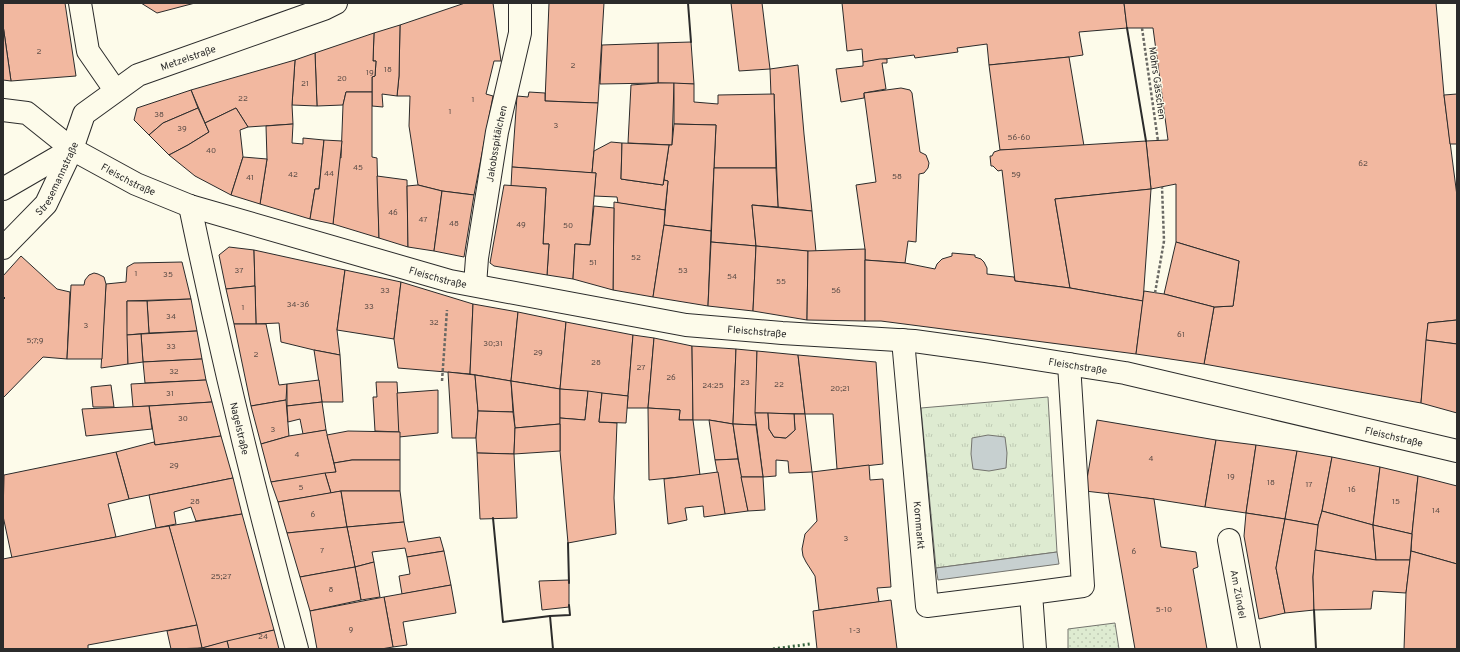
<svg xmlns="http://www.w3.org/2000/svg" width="1460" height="652" font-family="Overpass,sans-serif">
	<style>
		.grass { fill: url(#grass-dots); stroke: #74746e }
		.park { fill: url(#park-tufts); stroke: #74746e }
		.water { fill: #c7d0d0; stroke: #74746e }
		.building { fill: #f2b8a0; stroke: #2b2b2b }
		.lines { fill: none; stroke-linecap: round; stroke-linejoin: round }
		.street-casing { stroke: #2b2b2b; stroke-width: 24 }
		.path { stroke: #6a6964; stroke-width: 2.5; stroke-dasharray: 3 2; stroke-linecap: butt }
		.street { stroke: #fdfbea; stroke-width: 22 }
		.hedge { stroke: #34623c; stroke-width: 3; stroke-dasharray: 2 3; stroke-linecap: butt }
		.wall { stroke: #2b2b2b; stroke-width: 2 }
		.labels { text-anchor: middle; stroke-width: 3; stroke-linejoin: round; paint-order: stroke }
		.number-label { font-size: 8px; fill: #5d4e48 }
		.street-label { font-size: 10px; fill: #2b2b2b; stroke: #fdfbea }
	</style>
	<defs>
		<pattern id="grass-dots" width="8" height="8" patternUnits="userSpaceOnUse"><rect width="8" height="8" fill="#deebd1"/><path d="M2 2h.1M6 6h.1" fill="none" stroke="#bfcab4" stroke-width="1.8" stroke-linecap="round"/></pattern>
		<pattern id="park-tufts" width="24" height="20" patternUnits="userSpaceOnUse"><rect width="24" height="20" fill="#deebd1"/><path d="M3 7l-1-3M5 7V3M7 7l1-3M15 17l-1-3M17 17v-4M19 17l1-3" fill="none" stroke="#bfcab4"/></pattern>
	</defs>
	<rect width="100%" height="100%" fill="#fdfbea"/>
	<path class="grass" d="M1115 623 1119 649H1068V629Z"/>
	<path class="park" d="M1048 397 1057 552 936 568 921 408Z"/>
	<g class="water">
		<path d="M988 435 1005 437 1007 453 1006 468 989 471 973 469 971 454 972 438Z"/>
		<path d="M1057 552 1059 564 938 580 936 568Z"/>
	</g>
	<g class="building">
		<path d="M3 3H65L76 76 11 81 3 25Z"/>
		<path d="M141 3H195L157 13Z"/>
		<path d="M465 3H493L501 61H494L486 94 493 96 474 195 442 191 418 185 409 126 410 96H397L399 76 400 25Z"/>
		<path d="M549 3H604L598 103 545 101Z"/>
		<path d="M731 3H762L770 69 739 71Z"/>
		<path d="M842 3H1124L1127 28 1079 32 1083 55 1069 57 989 65 987 44 957 48 958 52 915 58 914 55 863 62 862 49 847 51Z"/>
		<path d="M1124 3H1436L1444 95 1457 196V320L1428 323 1421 403 1204 364 1214 307 1233 306 1239 261 1176 242V184L1151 189 1146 141 1168 140 1153 28H1127Z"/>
		<path d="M3 25 11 81 3 80Z"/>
		<path d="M400 25 399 76 397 96 382 94 383 107 372 106V77L375 76 376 61H373L374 33Z"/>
		<path d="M374 33 373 61H376L375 76 372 77V92H346L343 105 317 106 315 53Z"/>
		<path d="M691 42 694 84 658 83V43Z"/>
		<path d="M658 43V83L600 84 602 45Z"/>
		<path d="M315 53 317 106 292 105 295 60Z"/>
		<path d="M1069 57 1084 146 1000 150 989 65Z"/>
		<path d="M880 59H887V63H882L886 89 864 93V98L841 102 836 69 863 66V62Z"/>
		<path d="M295 60 292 105 293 124 248 127 236 108 205 123 191 90Z"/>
		<path d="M798 65 804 134 812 211 778 207 774 94 771 95 770 69Z"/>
		<path d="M658 83H674L672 145 628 143 631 85Z"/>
		<path d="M674 83 694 84V102L718 104V95L774 94 776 168H714L716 125 674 124Z"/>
		<path d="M901 88 910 90 912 93 920 152 926 155 929 163 928 168 924 173 919 174 916 242 908 241 905 263 865 260V249L856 185 876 182 864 93Z"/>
		<path d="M191 90 198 108 163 123 149 135 134 120 137 108Z"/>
		<path d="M346 92H372V157L377 158 379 238 333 224 339 157 341 158 343 105Z"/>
		<path d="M529 92 545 93V101L598 103 592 173 512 167 517 96 528 97Z"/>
		<path d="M1457 94V144H1450L1444 95Z"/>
		<path d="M198 108 209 132 188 145 169 155 149 135 163 123Z"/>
		<path d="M236 108 248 127 240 130 243 157 231 195 195 176 169 155 188 145 209 132 205 123Z"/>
		<path d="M293 124 292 143 303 144V138L324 140 319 189H315L310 219 260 204 267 159 266 126Z"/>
		<path d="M674 124 716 125 711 231 664 225 668 181 664 180 669 145H672Z"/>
		<path d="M324 140 342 141 333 224 310 219 315 189H319Z"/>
		<path d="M1146 141 1151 189 1055 199 1070 288 1015 281 1002 170 998 171 993 166H991L990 156H992L994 152 1000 150Z"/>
		<path d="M611 142 622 143 621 179 663 185 664 180 668 181 665 210 618 203 617 197 594 196 596 173H592L594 151Z"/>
		<path d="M622 143 669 145 663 185 621 179Z"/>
		<path d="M243 157 267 159 260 204 231 195Z"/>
		<path d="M512 167 596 173 590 245 575 244 573 279 547 275 549 244H543L546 188 511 186Z"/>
		<path d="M714 168H776L778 207 752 205 756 246 711 242Z"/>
		<path d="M377 176 407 180 408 247 379 238Z"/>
		<path d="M418 185 442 191 434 251 408 247 407 186Z"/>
		<path d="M504 185 546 188 543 244H549L547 275 494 266 490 263Z"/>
		<path d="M1151 189 1143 301 1070 288 1055 199Z"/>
		<path d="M442 191 474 195 464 257 434 251Z"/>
		<path d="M614 202 665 210 664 225 653 297 613 290Z"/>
		<path d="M752 205 812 211 816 252 756 246Z"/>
		<path d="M594 206 614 208 613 290 573 279 575 244 590 245Z"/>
		<path d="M664 225 711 231 708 306 653 297Z"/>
		<path d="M711 242 756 246 753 311 708 306Z"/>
		<path d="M1176 242 1239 261 1233 306 1214 307 1164 294Z"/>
		<path d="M756 246 808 251 807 320 753 311Z"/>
		<path d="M229 247 254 250 255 286 226 289 219 255Z"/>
		<path d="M865 249V321L807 320 808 251Z"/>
		<path d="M254 250 345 270 337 330 340 355 314 350 281 342 279 323 256 324Z"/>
		<path d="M952 253 975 255V257L981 259 984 262 987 268V274L1014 277 1015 281 1070 288 1143 301 1136 354 881 321H865V260L905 263 935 269 937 264 942 259 952 256Z"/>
		<path d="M21 256 57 289 70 292 67 359 43 357 3 398V300L5 298 3 296V276Z"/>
		<path d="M182 262 191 299 127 301 128 364 101 368 106 284 126 282 127 267 134 263Z"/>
		<path d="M345 270 401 282 394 339 337 330Z"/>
		<path d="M94 273 98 274 104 277 106 284 102 359H67L71 285H84L85 280 89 275Z"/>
		<path d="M401 282 473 304 470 374 398 368 394 339Z"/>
		<path d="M255 286 256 324H234L226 289Z"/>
		<path d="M1144 291 1164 294 1214 307 1204 364 1136 354Z"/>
		<path d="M191 299 197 331 149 333 147 301Z"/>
		<path d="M127 301H147L149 333 127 335Z"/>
		<path d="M473 304 518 312 511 381 470 374Z"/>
		<path d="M518 312 566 322 560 389 511 381Z"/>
		<path d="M1457 320V344L1426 340 1428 323Z"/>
		<path d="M566 322 633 335 628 396 560 389Z"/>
		<path d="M234 324H266L279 385 287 384 286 400 251 406Z"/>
		<path d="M197 331 202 359 143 362 141 334Z"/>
		<path d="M141 334 143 362 128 364 127 335Z"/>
		<path d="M633 335 654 338 648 408H627Z"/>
		<path d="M654 338 692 346 693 420H679L680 410 648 408Z"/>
		<path d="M1426 340 1457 344V413L1421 403Z"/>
		<path d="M692 346 736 349 733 424 709 420H693Z"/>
		<path d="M736 349 757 351 756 425 733 424Z"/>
		<path d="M314 350 340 355 343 402H322Z"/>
		<path d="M757 351 798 355 805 414 755 413Z"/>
		<path d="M798 355 876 362 883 464 837 469 833 414H805Z"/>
		<path d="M202 359 206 380 145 383 143 362Z"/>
		<path d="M448 372 475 375 478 411 476 438H452Z"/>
		<path d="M475 375 511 381 513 412 478 411Z"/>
		<path d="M206 380 212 402 133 407 131 384Z"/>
		<path d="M319 380 322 402 287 406V384Z"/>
		<path d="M511 381 560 389V424L515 428Z"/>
		<path d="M376 382H397L400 432 375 431 373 397H377Z"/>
		<path d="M111 385 114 407H93L91 387Z"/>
		<path d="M560 389 588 391 585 420 560 418Z"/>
		<path d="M438 390V433L399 437 397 393Z"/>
		<path d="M588 391 602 393 599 422 617 423 614 498 616 534 568 543 560 451V418L585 420Z"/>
		<path d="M602 393 628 396 626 423 599 422Z"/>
		<path d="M286 400 289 436 261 444 251 406Z"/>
		<path d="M212 402 221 436 155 445 149 406Z"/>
		<path d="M322 402 326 430 303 434 300 419 288 422 287 406Z"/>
		<path d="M149 406 152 429 86 436 82 409Z"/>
		<path d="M648 408 680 410 679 420H693L700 475 649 480Z"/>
		<path d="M478 411 513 412 515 428 514 454 477 453 476 438Z"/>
		<path d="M755 413H768L769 429 774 437 786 438 795 430 794 414H805L812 472 789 473 788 461 776 460V476L763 477Z"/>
		<path d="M768 413 794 414 795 430 786 438 774 437 769 429Z"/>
		<path d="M709 420 733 424 738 459 715 460Z"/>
		<path d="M1097 420 1216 440 1205 507 1154 499 1085 491Z"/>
		<path d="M560 424V451L514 454 515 428Z"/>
		<path d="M733 424 756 425 763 477H741Z"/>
		<path d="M326 430 336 472 271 482 261 444 289 436Z"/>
		<path d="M348 431 400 432V460H352L334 463 327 435Z"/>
		<path d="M221 436 233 478 129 499 116 452 154 442 155 445Z"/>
		<path d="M1216 440 1256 445 1246 513 1205 507Z"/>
		<path d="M1256 445 1297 451 1285 519 1246 513Z"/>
		<path d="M1297 451 1332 457 1322 511 1318 525 1285 519Z"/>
		<path d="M116 452 129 499 108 504 116 537 12 558 3 516 4 475Z"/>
		<path d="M477 453 514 454 517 518 480 519Z"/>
		<path d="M1332 457 1380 467 1373 525 1322 511Z"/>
		<path d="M738 459 748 511 725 514 715 460Z"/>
		<path d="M352 460H400V491H341L331 493 325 473 336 472 334 463Z"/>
		<path d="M869 465 870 480 883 479 891 587 877 588 879 602 819 610 815 576 806 562 803 556 802 549 805 534 817 521 812 472Z"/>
		<path d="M1380 467 1418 476 1412 534 1373 525Z"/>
		<path d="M718 472 725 514 704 517 703 506 685 508 687 520 668 524 664 479Z"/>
		<path d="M325 473 331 493 278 502 271 482Z"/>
		<path d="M1418 476 1457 486V564L1411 551 1412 534Z"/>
		<path d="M741 477H763L765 510 748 511Z"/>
		<path d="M233 478 242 514 196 521 191 507 174 512 176 524 156 528 149 495Z"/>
		<path d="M341 491 347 527 287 533 278 502Z"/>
		<path d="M341 491H400L404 522 347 527Z"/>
		<path d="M1108 493 1154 499 1161 547 1196 552 1198 567 1193 569 1207 649H1135Z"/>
		<path d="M1322 511 1373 525 1376 560 1315 550 1318 525Z"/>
		<path d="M1246 513 1285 519 1276 568 1285 613 1259 619 1244 536Z"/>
		<path d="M242 514 274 630 202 648 169 526Z"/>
		<path d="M1285 519 1318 525 1313 577 1314 610 1285 613 1276 568Z"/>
		<path d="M404 522 408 542 440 537 444 551 407 557 405 548 372 552 374 562 355 567 347 527Z"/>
		<path d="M1373 525 1412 534 1410 560H1376Z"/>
		<path d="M169 526 197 625 88 645V649H3V559L116 537 156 528Z"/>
		<path d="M347 527 355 567 300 577 287 533Z"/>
		<path d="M1315 550 1376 560H1410L1406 593 1373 591 1371 609 1314 610 1313 577Z"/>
		<path d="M444 551 451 585 402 594 399 576 410 574 407 557Z"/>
		<path d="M1411 551 1457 564V649H1404L1406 593Z"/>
		<path d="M374 562 380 597 361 600 355 567Z"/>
		<path d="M355 567 361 600 310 611 300 577Z"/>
		<path d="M569 580V607L542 610 539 581Z"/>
		<path d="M451 585 456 613 403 622 407 645 393 647 384 597Z"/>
		<path d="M384 597 393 647 381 649H317L310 611Z"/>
		<path d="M891 600 897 649H817L813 611Z"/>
		<path d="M197 625 202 648 171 649 167 631Z"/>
		<path d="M274 630 279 649H229L227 641Z"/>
		<path d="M227 641 229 649H193L202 648Z"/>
	</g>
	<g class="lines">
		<defs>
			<g id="street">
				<path d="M80 3 88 51 115 90"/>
				<path id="s1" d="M3 110 27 113 72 149 136 184 190 206 450 281 686 325 782 333 914 341 986 351 1125 373 1457 451"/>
				<path d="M3 189 72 149"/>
				<path id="s2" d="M190 206C221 355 257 502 297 649"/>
				<path id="s3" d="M3 248 46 204 72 149 84 114 138 75 324 9 336 3"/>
				<path id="s4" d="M475 285 477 258 497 132 520 33V3"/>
				<path id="s5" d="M903 340 927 606 1031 593"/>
				<path id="s6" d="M1229 540 1249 649"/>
				<path d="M1035 649 1031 593 1083 586 1069 364"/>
			</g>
		</defs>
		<use href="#street" class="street-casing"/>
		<g class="path">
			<path d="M1142 28 1158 141"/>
			<path d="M1155 293 1164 241 1162 187"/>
			<path d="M442 381 447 310"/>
		</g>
		<use href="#street" class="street"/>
		<path class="hedge" d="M773 649 810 644"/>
		<g class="wall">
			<path d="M688 3 691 42"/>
			<path d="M1127 28 1146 141"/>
			<path d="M493 518 503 622 550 616"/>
			<path d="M568 543 569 583"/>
			<path d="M1314 610 1316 649"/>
			<path d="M553 649 550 616 570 615 569 605"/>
		</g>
	</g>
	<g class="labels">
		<g class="number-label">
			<text x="39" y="54">2</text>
			<text x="573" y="68">2</text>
			<text x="388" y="72">18</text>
			<text x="370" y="75">19</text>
			<text x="342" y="81">20</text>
			<text x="305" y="86">21</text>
			<text x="243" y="101">22</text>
			<text x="473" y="102">1</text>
			<text x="450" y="114">1</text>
			<text x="159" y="117">38</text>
			<text x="556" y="128">3</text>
			<text x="182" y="131">39</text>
			<text x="1019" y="140">56-60</text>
			<text x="211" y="153">40</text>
			<text x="1363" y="166">62</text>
			<text x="358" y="170">45</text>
			<text x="329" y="176">44</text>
			<text x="293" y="177">42</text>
			<text x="1016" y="177">59</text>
			<text x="897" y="179">58</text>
			<text x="250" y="180">41</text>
			<text x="393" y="215">46</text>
			<text x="423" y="222">47</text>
			<text x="454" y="226">48</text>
			<text x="521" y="227">49</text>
			<text x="568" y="228">50</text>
			<text x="636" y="260">52</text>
			<text x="593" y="265">51</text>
			<text x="239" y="273">37</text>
			<text x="683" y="273">53</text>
			<text x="136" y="276">1</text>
			<text x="168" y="277">35</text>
			<text x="732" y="279">54</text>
			<text x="781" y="284">55</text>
			<text x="385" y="293">33</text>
			<text x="836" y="293">56</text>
			<text x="298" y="307">34-36</text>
			<text x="369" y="309">33</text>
			<text x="243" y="310">1</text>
			<text x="171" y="319">34</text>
			<text x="434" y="325">32</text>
			<text x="86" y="328">3</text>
			<text x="1181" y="337">61</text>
			<text x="35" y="343">5;7;9</text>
			<text x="493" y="346">30;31</text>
			<text x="171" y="349">33</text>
			<text x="538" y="355">29</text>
			<text x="256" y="357">2</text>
			<text x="596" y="365">28</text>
			<text x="641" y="370">27</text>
			<text x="174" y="374">32</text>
			<text x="671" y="380">26</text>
			<text x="745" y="385">23</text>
			<text x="779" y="387">22</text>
			<text x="713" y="388">24:25</text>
			<text x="840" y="391">20;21</text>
			<text x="170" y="396">31</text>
			<text x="183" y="421">30</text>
			<text x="273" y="432">3</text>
			<text x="297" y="457">4</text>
			<text x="1151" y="461">4</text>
			<text x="174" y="468">29</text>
			<text x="1231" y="479">19</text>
			<text x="1271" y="485">18</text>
			<text x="1309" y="487">17</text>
			<text x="301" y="490">5</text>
			<text x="1352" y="492">16</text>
			<text x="195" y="504">28</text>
			<text x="1396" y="504">15</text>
			<text x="1436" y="513">14</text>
			<text x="313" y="517">6</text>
			<text x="846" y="541">3</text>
			<text x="322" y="553">7</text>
			<text x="1134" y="554">6</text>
			<text x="221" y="579">25;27</text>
			<text x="331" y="592">8</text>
			<text x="1164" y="612">5-10</text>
			<text x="351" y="632">9</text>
			<text x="855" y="633">1-3</text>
			<text x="263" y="639">24</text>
		</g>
		<g class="street-label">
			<text dy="4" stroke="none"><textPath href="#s3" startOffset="279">Metzelstraße</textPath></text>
			<text transform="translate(1158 83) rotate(82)" y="4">Mohrs Gässchen</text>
			<text dy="4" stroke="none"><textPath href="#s4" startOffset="143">Jakobsspitälchen</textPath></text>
			<text dy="4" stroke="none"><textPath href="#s1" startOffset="146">Fleischstraße</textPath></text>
			<text dy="4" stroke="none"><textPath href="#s3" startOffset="89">Stresemannstraße</textPath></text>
			<text dy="4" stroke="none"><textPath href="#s1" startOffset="471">Fleischstraße</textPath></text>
			<text dy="4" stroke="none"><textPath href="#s1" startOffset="795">Fleischstraße</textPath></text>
			<text dy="4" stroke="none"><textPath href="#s1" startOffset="1118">Fleischstraße</textPath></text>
			<text dy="4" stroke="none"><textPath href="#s2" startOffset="228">Nagelstraße</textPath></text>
			<text dy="4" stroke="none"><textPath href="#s1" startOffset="1442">Fleischstraße</textPath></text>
			<text dy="4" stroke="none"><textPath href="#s5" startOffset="186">Kornmarkt</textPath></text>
			<text dy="4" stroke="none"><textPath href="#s6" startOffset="55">Am Zündel</textPath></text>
		</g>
	</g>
	<rect width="1460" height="652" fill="none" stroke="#2b2b2b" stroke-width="8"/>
</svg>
